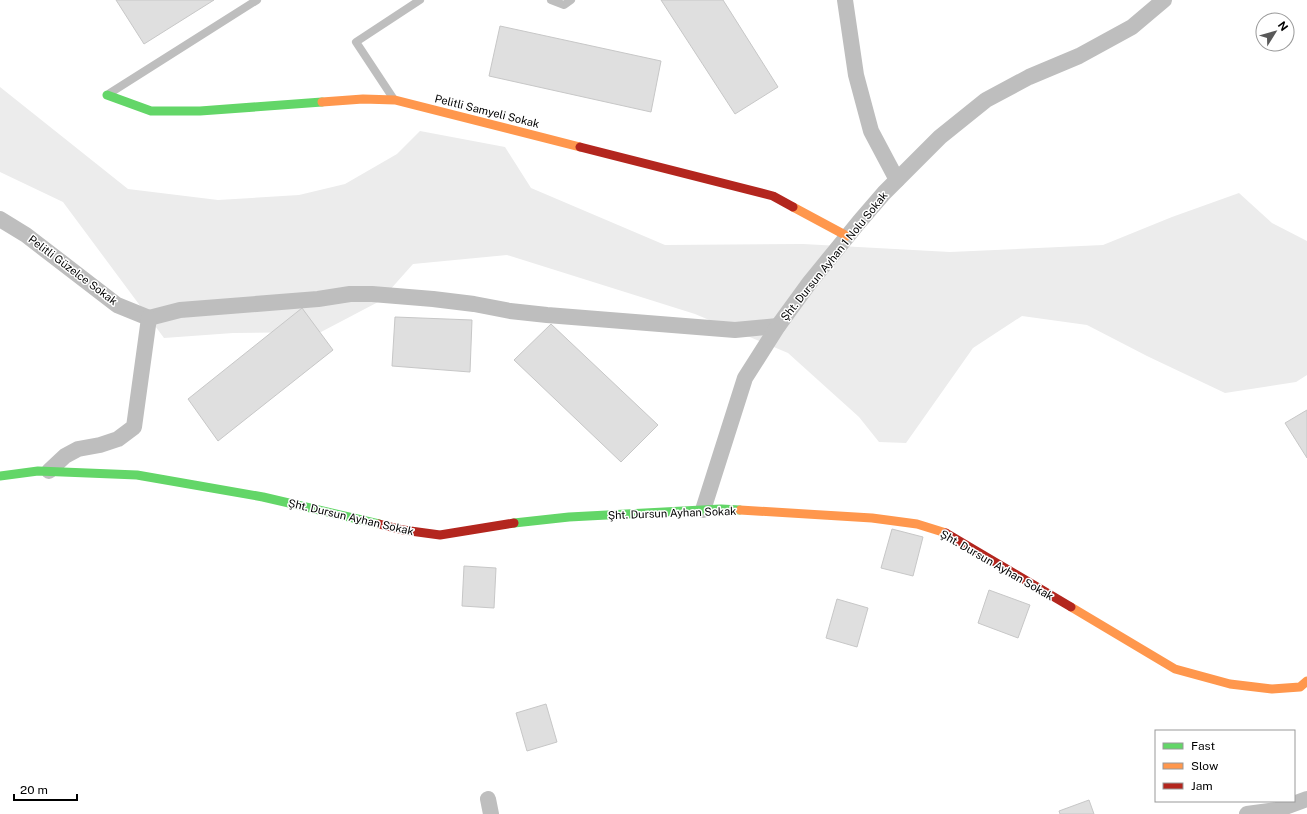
<svg xmlns="http://www.w3.org/2000/svg" width="1307" height="814" font-family="'Public Sans',sans-serif">
	<style>
		.green { fill: #ececec }
		.building { fill: #dfdfdf; stroke: #c7c7c7 }
		.lines { fill: none; stroke-linecap: round; stroke-linejoin: round }
		.lane { stroke: #bebebe; stroke-width: 8 }
		.street { stroke: #bebebe; stroke-width: 16 }
		.fast { stroke: #63d668; stroke-width: 9 }
		.slow { stroke: #ff974d; stroke-width: 9 }
		.jam { stroke: #b3261e; stroke-width: 9 }
		.labels { text-anchor: middle; stroke-width: 3; stroke-linejoin: round; paint-order: stroke }
		.street-label { font-size: 11px; fill: #000; stroke: #fff }
	</style>
	<rect width="100%" height="100%" fill="#fff"/>
	<path class="green" d="M0 87 128 189 218 200 299 195 345 184 397 154 420 131 505 147 531 188 665 245 803 244 950 252 1103 245 1172 217 1239 193 1272 223 1307 241V375L1296 382 1225 393 1147 356 1087 325 1022 316 973 348 906 443 879 442 859 417 788 353 695 314 507 255 413 264 380 301 321 332 233 333 164 338 63 202 0 172Z"/>
	<g class="building">
		<path d="M116 0H214L144 44Z"/>
		<path d="M661 0H723L778 87 735 114Z"/>
		<path d="M500 26 661 61 651 112 489 76Z"/>
		<path d="M302 308 333 350 218 441 188 399Z"/>
		<path d="M395 317 472 320 470 372 392 366Z"/>
		<path d="M551 324 658 425 621 462 514 360Z"/>
		<path d="M1307 410V458L1285 423Z"/>
		<path d="M892 529 923 537 913 576 881 568Z"/>
		<path d="M464 566 496 568 494 608 462 606Z"/>
		<path d="M989 590 1030 605 1018 638 978 623Z"/>
		<path d="M837 599 868 608 857 647 826 638Z"/>
		<path d="M546 704 557 742 527 751 516 713Z"/>
		<path d="M1089 800 1094 814H1060L1059 811Z"/>
	</g>
	<g class="lines">
		<g class="lane">
			<path d="M551 0 564 5 571 0"/>
			<path d="M110 93 257 0"/>
			<path d="M393 98 356 42 420 0"/>
		</g>
		<g class="street">
			<path d="M845 0 856 75 871 131 897 180"/>
			<path d="M0 219 26 235 117 305 149 318"/>
			<path d="M149 318 180 310 318 299 350 294H372L433 299 474 304 510 311 547 315 735 330 778 326"/>
			<path d="M49 471 65 456 78 449 100 445 118 439 134 427 149 318"/>
			<path d="M703 510 745 378 778 326 810 282 859 222 884 193 940 137 986 100 1029 77 1079 56 1132 27 1164 0"/>
			<path d="M488 799 491 814"/>
			<path d="M1247 814 1277 810 1307 799"/>
		</g>
		<g class="fast">
			<path d="M107 95 151 111H200L322 102"/>
			<path d="M0 476 38 471 137 475 263 497 379 524"/>
			<path d="M514 523 569 517 721 509 740 510"/>
		</g>
		<g class="slow">
			<path d="M322 102 363 99 395 100 580 147"/>
			<path d="M793 207 847 236"/>
			<path d="M740 510 872 518 917 524 946 533"/>
			<path d="M1071 607 1175 669 1230 684 1272 689 1300 687 1307 681"/>
		</g>
		<g class="jam">
			<path d="M580 147 773 196 793 207"/>
			<path d="M379 524 403 530 440 535 514 523"/>
			<path d="M946 533 1071 607"/>
		</g>
	</g>
	<g class="labels">
		<g class="street-label">
			<text transform="translate(487 111) rotate(14)" y="4">Pelitli Samyeli Sokak</text>
			<text transform="translate(834 256) rotate(-51)" y="4">Şht. Dursun Ayhan 1 Nolu Sokak</text>
			<text transform="translate(73 270) rotate(37)" y="4">Pelitli Güzelce Sokak</text>
			<text transform="translate(672 513) rotate(-2)" y="4">Şht. Dursun Ayhan Sokak</text>
			<text transform="translate(351 517) rotate(13)" y="4">Şht. Dursun Ayhan Sokak</text>
			<text transform="translate(997 565) rotate(30)" y="4">Şht. Dursun Ayhan Sokak</text>
		</g>
	</g>
	<rect x="1155" y="730" width="140" height="72" fill="#ffffff" stroke="#999999"/>
	<rect x="1163" y="743" width="20" height="6" fill="#63d668" stroke="#999999"/>
	<text x="1191" y="750" font-size="12" fill="#000000">Fast</text>
	<rect x="1163" y="763" width="20" height="6" fill="#ff974d" stroke="#999999"/>
	<text x="1191" y="770" font-size="12" fill="#000000">Slow</text>
	<rect x="1163" y="783" width="20" height="6" fill="#b3261e" stroke="#999999"/>
	<text x="1191" y="790" font-size="12" fill="#000000">Jam</text>
	<g transform="translate(1275 32) rotate(53)"><circle r="19" fill="#ffffff" stroke="#999999"/>
	<path d="M0-3L7 15L0 10L-7 15Z" fill="#595959"/>
	<text y="-6" font-size="11" font-weight="bold" text-anchor="middle" fill="#000000">N</text>
	</g>
	<path d="M14 794v6h63v-6" fill="none" stroke="#000000" stroke-width="2"/>
	<text x="20" y="794" font-size="12" fill="#000000" stroke="#ffffff" stroke-width="3" paint-order="stroke">20 m</text>
</svg>
